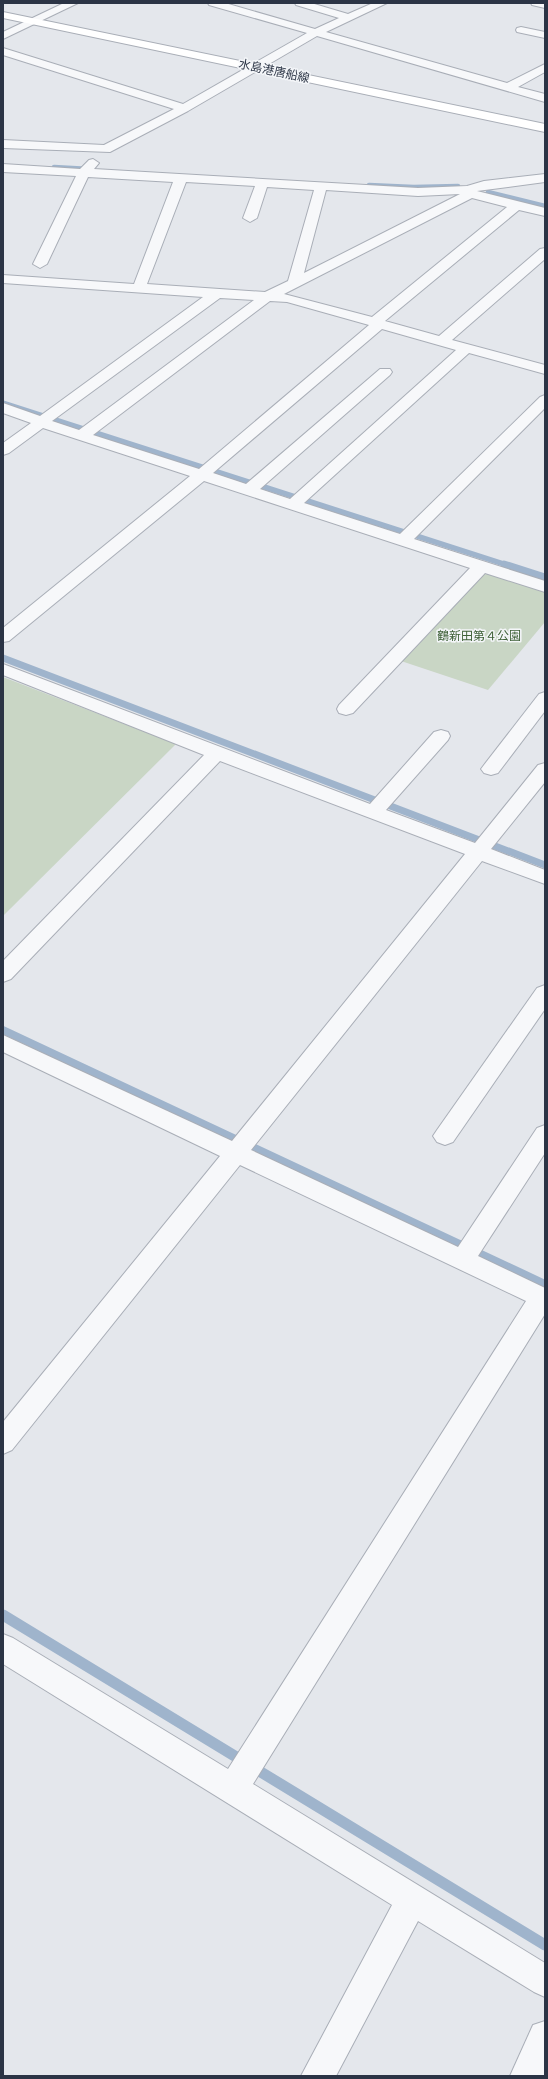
<svg xmlns="http://www.w3.org/2000/svg" width="548" height="2079" font-family="Barlow,'Noto Sans JP',sans-serif">
	<style>
		.green { fill: #c9d6c5 }
		.lines { fill: none; stroke-linecap: round; stroke-linejoin: round }
		.stream-far4 { stroke: #9fb4cc; stroke-width: 4.5 }
		.stream-far3 { stroke: #9fb4cc; stroke-width: 5.5 }
		.stream-far2 { stroke: #9fb4cc; stroke-width: 7 }
		.stream-far1 { stroke: #9fb4cc; stroke-width: 8 }
		.stream { stroke: #9fb4cc; stroke-width: 11 }
		.minor-casing { stroke: #a9aeb7; stroke-width: 2 }
		.secondary-casing { stroke: #a9aeb7; stroke-width: 2 }
		.minor { fill: #f7f8fa; fill-rule: evenodd }
		.secondary { fill: #fff; fill-rule: evenodd }
		.labels { text-anchor: middle; stroke-width: 3; stroke-linejoin: round; paint-order: stroke }
		.far-street-label { font-size: 12px; fill: #2b3445; stroke: #f4f6f9 }
		.far-park-label { font-size: 12px; fill: #3f6138; stroke: #f4f6f9 }
	</style>
	<rect width="100%" height="100%" fill="#e4e7ec"/>
	<g class="green">
		<path d="M488 574 545 592V622L488 690 401 661 478 575Z"/>
		<path d="M3 677 176 744 3 916Z"/>
	</g>
	<g class="lines">
		<g class="stream-far4">
			<path d="M54 167 90 169"/>
			<path d="M369 185 414 187 458 186"/>
			<path d="M488 192 545 206"/>
		</g>
		<path class="stream-far3" d="M3 403 507 565"/>
		<g class="stream-far2">
			<path d="M504 564 545 577"/>
			<path d="M3 658 545 865"/>
		</g>
		<path class="stream-far1" d="M3 1030 545 1284"/>
		<path class="stream" d="M3 1615 545 1945"/>
		<defs>
			<g id="minor">
				<path d="M64 3H78L3 39V32Z"/>
				<path d="M208 3H225L315 29 339 18 296 5 295 3H311L348 14 373 3H387L326 32 507 83 545 64V72L518 87 545 94V102L317 36 188 111 110 152 3 148V140L104 145 174 109 3 55V48L183 104 307 33 209 5Z"/>
				<path d="M531 3H545V8L532 5Z"/>
				<path d="M521 27 545 32V38L517 32 516 30 517 28Z"/>
				<path d="M93 159 99 163 94 169 418 188 467 186 484 181 545 174V182L477 191 545 208V216L519 210 385 321 439 336 540 249 545 248V259L452 340 545 365V374L469 353 304 503 400 534 540 397 545 395V408L414 539 545 581V592L485 573 353 713 346 715 339 713 337 709 339 705 470 568 204 481 9 641 3 642V628L190 476 43 428 9 453 3 455V443L31 423 3 413V403L40 416 203 297 3 283V275L134 284 173 182 88 177 47 264 40 268 33 264 76 176 3 172V164L80 169 89 160ZM186 182 255 186 243 218 250 222 257 218 267 187 314 190 288 281 265 292 147 284ZM326 190 418 196 460 194 304 273ZM472 198 507 207 372 317 284 294ZM220 298 254 300 79 430 52 421ZM270 301 287 302 369 325 199 469 93 435ZM382 329 456 350 290 499 260 489 390 375 392 372 390 369H380L246 484 213 473Z"/>
				<path d="M3 664 370 804 434 732 441 730 448 732 450 736 448 740 386 810 475 843 538 765 545 763V782L491 849 545 870V884L482 861 251 1150 458 1247 537 1128 545 1125V1153L478 1256 545 1288V1314L253 1784 545 1963V1997L534 1992 418 1921 336 2076H301L392 1905 3 1664V1634L13 1638 228 1769 526 1301 240 1165 12 1450 3 1454V1422L220 1156 3 1052V1035L232 1141 465 854 220 761 11 979 3 982V961L204 755 3 675Z"/>
				<path d="M545 692V711L498 773 491 775 484 773 481 769 484 765 539 694Z"/>
				<path d="M545 985V1009L453 1142 445 1145 437 1142 433 1136 437 1130 537 988Z"/>
				<path d="M545 2021 544 2076H510L533 2025Z"/>
			</g>
			<path id="secondary" d="M3 12 545 124V132L3 18Z"/>
		</defs>
		<use href="#minor" class="minor-casing"/>
		<use href="#secondary" class="secondary-casing"/>
		<use href="#minor" class="minor"/>
		<use href="#secondary" class="secondary"/>
	</g>
	<g class="labels">
		<g class="far-street-label">
			<text transform="translate(274 71) rotate(12)" y="4">水島港唐船線</text>
		</g>
		<g class="far-park-label">
			<text x="479" y="640">鶴新田第４公園</text>
		</g>
	</g>
	<rect width="548" height="2079" fill="none" stroke="#2b3445" stroke-width="8"/>
</svg>
